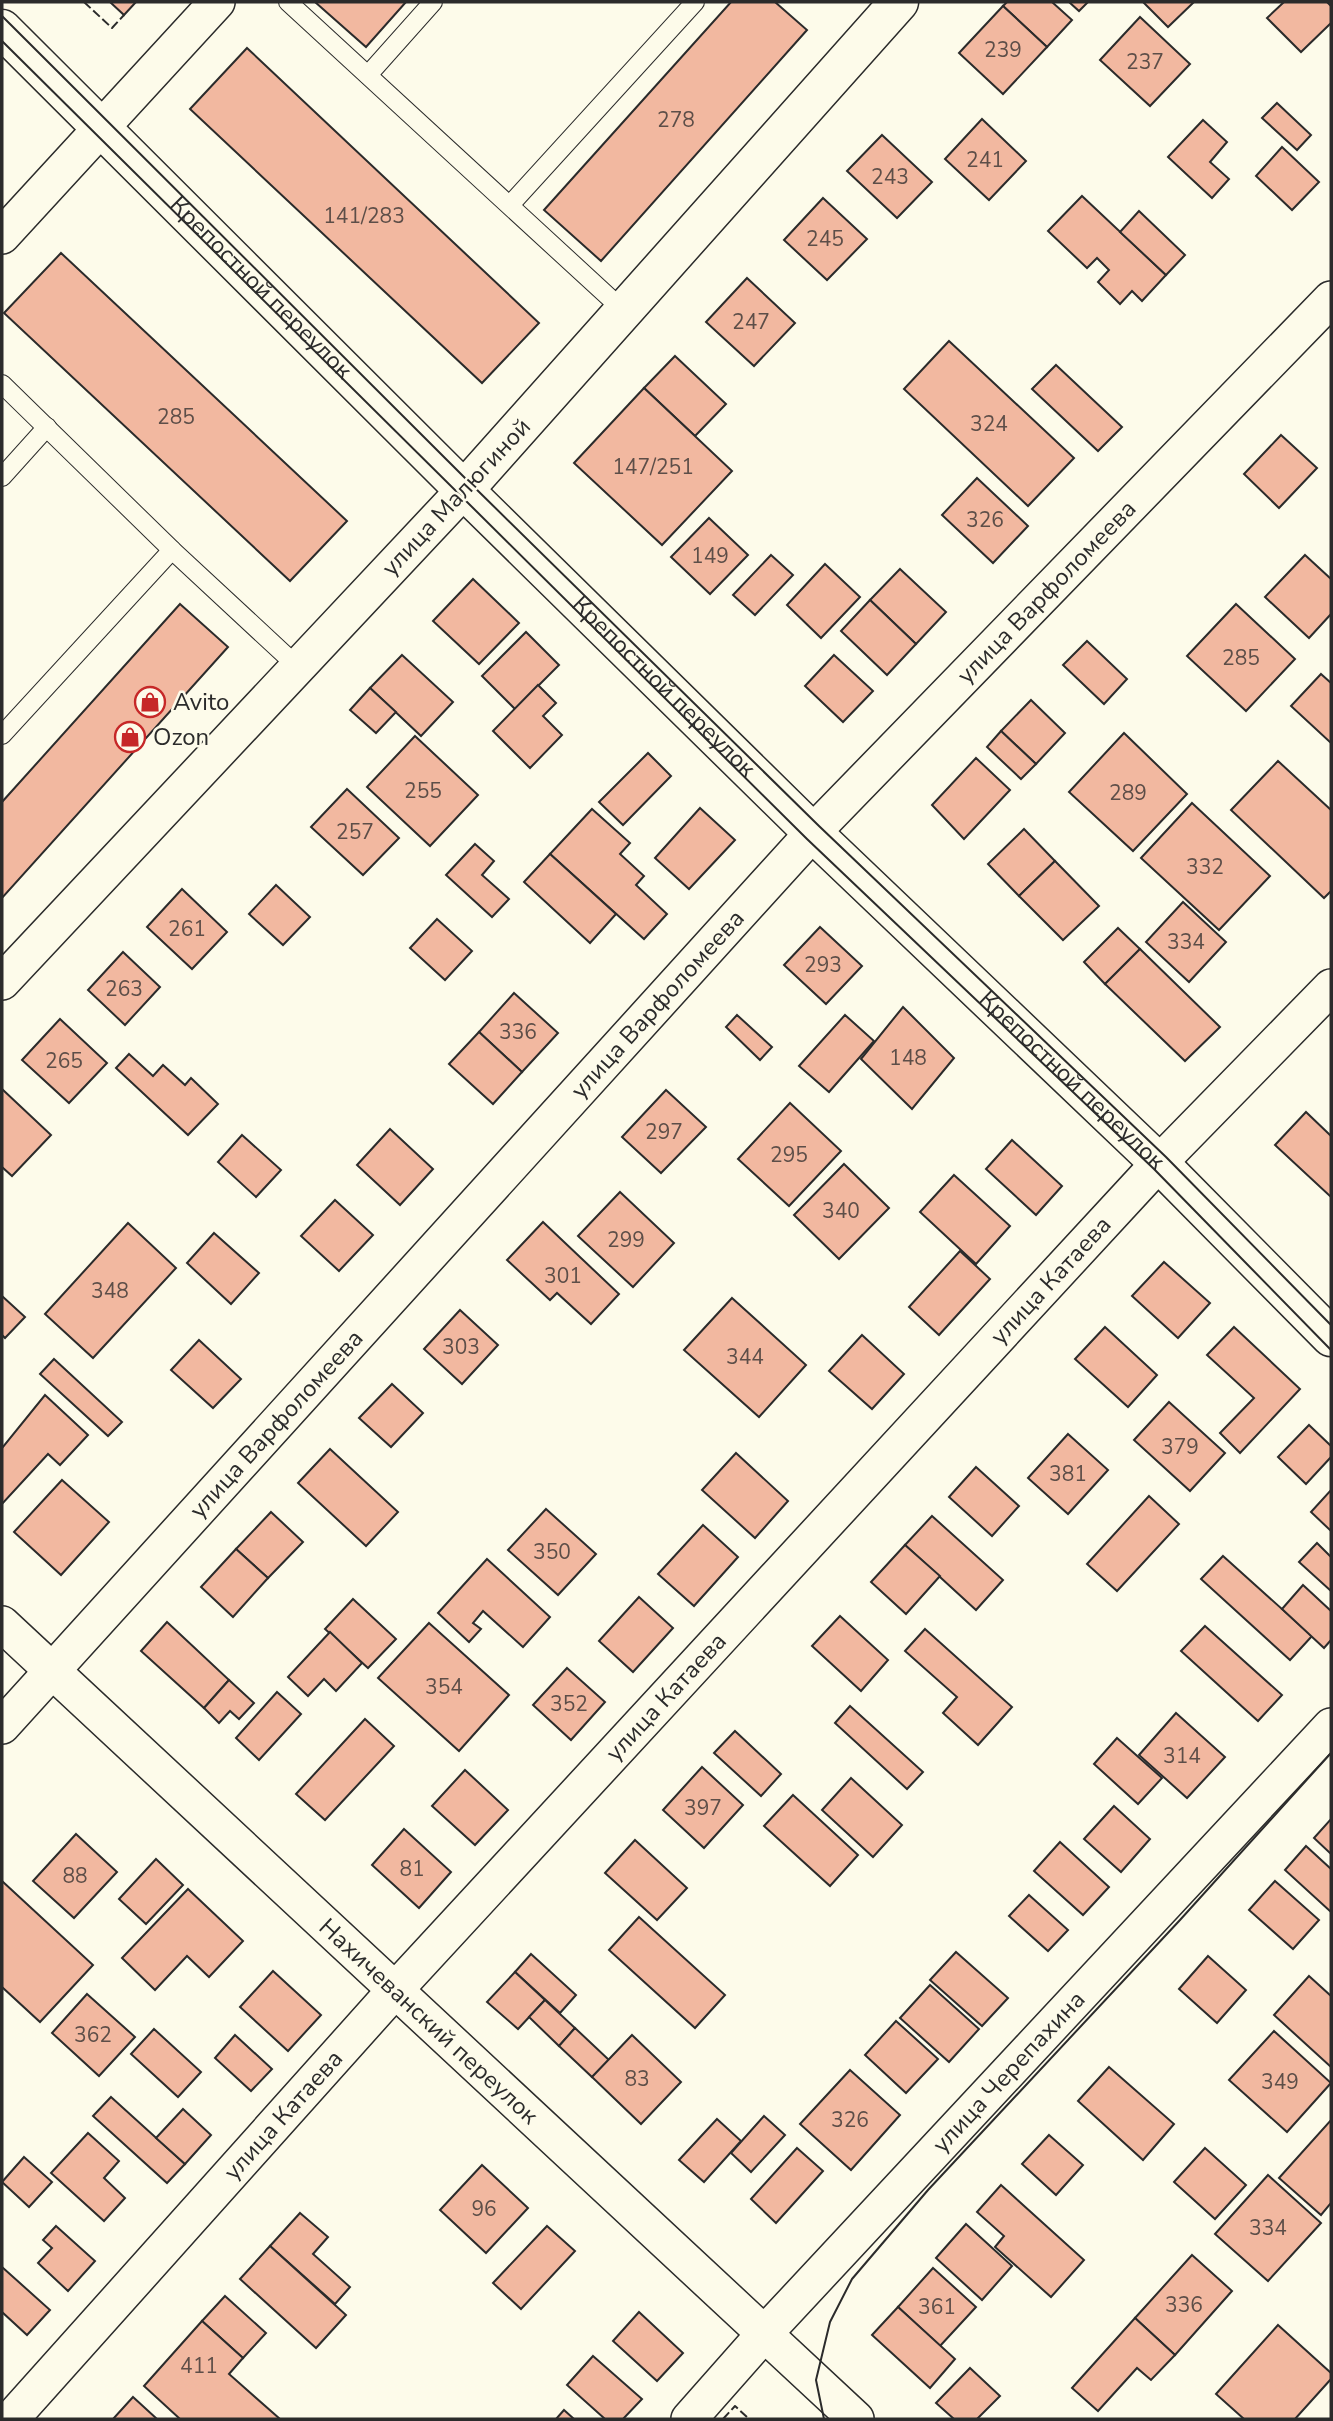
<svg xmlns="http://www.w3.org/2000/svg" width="1333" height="2421" viewBox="0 0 1333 2421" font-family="'Nunito Sans',sans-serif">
<rect width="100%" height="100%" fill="#fdfbea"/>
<g fill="#f2b8a0" stroke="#2b2b2b" stroke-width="2">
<path d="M110 2H136L124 15Z"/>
<path d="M315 2H406L366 47Z"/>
<path d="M731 2H775L807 30 601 261 544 210Z"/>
<path d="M1007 2H1052L1072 20 1047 47 1003 6Z"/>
<path d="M1069 2H1088L1079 11Z"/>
<path d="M1143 2H1194L1168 27Z"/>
<path d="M1284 2H1327L1331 6V23L1301 52 1267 18Z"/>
<path d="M1003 6 1047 47 1003 94 959 53Z"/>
<path d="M1140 17 1190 64 1150 106 1100 60Z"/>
<path d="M247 48 539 323 482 383 190 109Z"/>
<path d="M1277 103 1311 135 1297 150 1262 118Z"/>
<path d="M982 119 1026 161 989 200 945 159Z"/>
<path d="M1203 120 1227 142 1210 162 1229 179 1212 198 1168 157Z"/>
<path d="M882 135 932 182 897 218 847 171Z"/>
<path d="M1282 147 1319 182 1292 210 1256 176Z"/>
<path d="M1082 196 1166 275 1142 301 1132 291 1120 304 1098 282 1109 270 1097 258 1087 268 1048 231Z"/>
<path d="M823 198 867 239 827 280 784 240Z"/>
<path d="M1139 211 1185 255 1166 275 1120 232Z"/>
<path d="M61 253 347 521 290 581 4 313Z"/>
<path d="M747 278 795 323 754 366 706 322Z"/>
<path d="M949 341 1074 458 1028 506 904 389Z"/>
<path d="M675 356 726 404 695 436 644 388Z"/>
<path d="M1056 365 1122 427 1098 451 1032 389Z"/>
<path d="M644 388 732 471 662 545 574 463Z"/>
<path d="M1281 435 1317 468 1279 508 1244 474Z"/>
<path d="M977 478 1028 526 993 563 942 515Z"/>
<path d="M709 518 748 555 710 594 671 557Z"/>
<path d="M771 555 793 575 755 615 733 595Z"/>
<path d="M1305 555 1331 579V614L1309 638 1265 597Z"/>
<path d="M825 564 860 597 821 638 787 605Z"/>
<path d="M900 569 946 612 916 644 870 600Z"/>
<path d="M473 579 519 623 479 664 433 621Z"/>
<path d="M870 600 916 644 887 675 841 631Z"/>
<path d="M180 604 228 647 2 898V802Z"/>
<path d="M1236 604 1295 659 1246 711 1187 656Z"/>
<path d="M526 632 559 665 515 709 482 676Z"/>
<path d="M1087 641 1127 679 1104 704 1063 665Z"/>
<path d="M402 655 453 702 421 736 370 688Z"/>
<path d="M834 655 873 691 843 722 805 686Z"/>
<path d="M1321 674 1331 683V743L1291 706Z"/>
<path d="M538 685 556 703 543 716 562 735 530 768 493 731Z"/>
<path d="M370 688 396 712 376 733 350 710Z"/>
<path d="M1031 700 1065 733 1036 764 1001 731Z"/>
<path d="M1001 731 1036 764 1021 779 987 747Z"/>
<path d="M1124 733 1187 794 1133 851 1069 792Z"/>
<path d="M415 736 478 795 430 846 367 787Z"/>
<path d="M648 753 671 776 623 825 599 802Z"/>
<path d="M976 758 1010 790 964 839 932 805Z"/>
<path d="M1278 761 1331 810V891L1324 898 1231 810Z"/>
<path d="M347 789 399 838 363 875 311 827Z"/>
<path d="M1192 803 1270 876 1219 930 1141 858Z"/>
<path d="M700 808 735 840 689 889 655 858Z"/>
<path d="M592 809 630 843 620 854 644 876 636 885 667 914 644 939 550 854Z"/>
<path d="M1024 829 1055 861 1019 896 988 864Z"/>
<path d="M475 844 494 861 482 875 509 899 492 917 446 875Z"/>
<path d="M550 854 616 914 590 943 524 882Z"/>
<path d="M1055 861 1099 906 1063 940 1019 896Z"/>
<path d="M276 885 310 917 283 945 249 914Z"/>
<path d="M182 889 227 932 192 969 147 927Z"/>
<path d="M1183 902 1226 942 1189 982 1146 942Z"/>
<path d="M437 919 472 951 445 980 410 948Z"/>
<path d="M820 927 862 966 826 1004 784 965Z"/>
<path d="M1118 928 1140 949 1105 984 1084 962Z"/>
<path d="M1140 949 1220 1027 1185 1061 1105 984Z"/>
<path d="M123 952 160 987 125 1025 88 990Z"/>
<path d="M514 993 558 1033 522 1072 479 1032Z"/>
<path d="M903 1007 954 1058 912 1109 861 1059Z"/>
<path d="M737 1015 772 1047 760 1060 726 1027Z"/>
<path d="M845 1015 874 1041 829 1092 799 1066Z"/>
<path d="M60 1019 107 1063 69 1103 22 1060Z"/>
<path d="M479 1032 522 1072 493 1104 449 1064Z"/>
<path d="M129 1054 153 1076 163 1065 185 1085 191 1078 218 1104 188 1135 116 1068Z"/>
<path d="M2 1089 51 1135 12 1176 2 1167Z"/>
<path d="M666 1090 706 1127 661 1173 622 1137Z"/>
<path d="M790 1103 841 1151 789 1206 738 1159Z"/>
<path d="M1306 1112 1331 1136V1197L1275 1145Z"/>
<path d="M390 1129 433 1169 400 1205 357 1165Z"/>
<path d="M242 1135 281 1170 256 1197 218 1162Z"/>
<path d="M1012 1140 1062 1186 1036 1215 986 1169Z"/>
<path d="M844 1164 889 1208 839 1259 794 1215Z"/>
<path d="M954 1175 1010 1226 976 1264 920 1212Z"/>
<path d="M620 1192 674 1243 633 1287 578 1236Z"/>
<path d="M335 1200 373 1235 339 1271 301 1236Z"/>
<path d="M543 1222 619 1294 591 1324 557 1293 550 1300 507 1260Z"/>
<path d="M128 1223 176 1268 93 1358 45 1314Z"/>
<path d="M214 1233 259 1273 231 1304 187 1263Z"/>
<path d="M960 1251 990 1279 939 1335 909 1307Z"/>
<path d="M1164 1262 1210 1303 1178 1338 1132 1296Z"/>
<path d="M2 1296 25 1317 5 1338 2 1335Z"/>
<path d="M732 1298 806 1365 759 1417 684 1350Z"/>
<path d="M460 1310 498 1345 462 1384 424 1349Z"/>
<path d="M1105 1327 1157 1375 1128 1407 1075 1359Z"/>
<path d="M1234 1327 1300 1389 1240 1453 1220 1433 1254 1398 1207 1355Z"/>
<path d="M862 1335 904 1374 872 1409 829 1371Z"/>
<path d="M199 1340 241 1379 213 1408 171 1370Z"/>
<path d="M54 1359 122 1422 108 1436 40 1374Z"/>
<path d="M392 1384 423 1413 391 1447 359 1418Z"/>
<path d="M45 1395 88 1435 60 1465 48 1454 2 1504V1448Z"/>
<path d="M1169 1402 1225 1453 1190 1491 1134 1440Z"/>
<path d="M1309 1425 1331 1446V1457L1306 1484 1278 1457Z"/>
<path d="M1068 1434 1108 1470 1068 1514 1028 1478Z"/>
<path d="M330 1449 398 1512 366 1546 298 1483Z"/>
<path d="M736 1453 788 1501 755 1538 702 1490Z"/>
<path d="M976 1467 1019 1506 992 1536 949 1497Z"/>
<path d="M62 1480 109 1522 61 1575 14 1532Z"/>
<path d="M1331 1490V1531L1311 1512Z"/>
<path d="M1149 1496 1179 1524 1117 1591 1087 1564Z"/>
<path d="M546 1509 596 1554 558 1595 508 1550Z"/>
<path d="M271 1512 303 1542 268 1578 236 1549Z"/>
<path d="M932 1516 1003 1580 976 1610 905 1545Z"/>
<path d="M703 1525 738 1557 694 1606 658 1574Z"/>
<path d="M1317 1543 1331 1557V1591L1299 1562Z"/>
<path d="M905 1545 940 1576 906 1614 871 1582Z"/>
<path d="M236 1549 268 1578 233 1617 201 1587Z"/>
<path d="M1223 1556 1312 1636 1290 1660 1201 1579Z"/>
<path d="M487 1559 550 1617 523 1647 483 1611 473 1623 481 1629 469 1642 438 1613Z"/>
<path d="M1303 1585 1331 1611V1640L1324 1648 1282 1609Z"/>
<path d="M639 1597 673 1628 633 1672 599 1641Z"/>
<path d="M353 1599 396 1639 368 1668 325 1629Z"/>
<path d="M840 1616 888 1660 861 1691 812 1646Z"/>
<path d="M167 1622 229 1680 204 1708 141 1651Z"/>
<path d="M429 1623 509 1695 459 1751 378 1678Z"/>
<path d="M1205 1626 1282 1695 1258 1721 1181 1651Z"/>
<path d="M925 1629 1012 1707 978 1745 943 1713 957 1697 905 1651Z"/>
<path d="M330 1632 362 1663 336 1691 324 1679 308 1696 288 1677Z"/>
<path d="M567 1668 605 1702 571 1740 533 1705Z"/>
<path d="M229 1680 254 1703 239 1719 230 1711 219 1723 204 1708Z"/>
<path d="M277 1692 301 1714 259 1760 236 1738Z"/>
<path d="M850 1706 923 1772 907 1789 835 1723Z"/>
<path d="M1176 1713 1225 1757 1187 1798 1139 1755Z"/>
<path d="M365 1719 394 1746 325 1820 296 1794Z"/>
<path d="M735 1731 781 1774 761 1796 714 1753Z"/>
<path d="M1117 1738 1162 1778 1138 1804 1094 1764Z"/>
<path d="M702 1767 743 1805 704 1848 663 1810Z"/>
<path d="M465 1770 508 1810 475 1845 432 1806Z"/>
<path d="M851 1778 902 1825 873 1857 822 1810Z"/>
<path d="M793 1795 858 1855 830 1886 764 1826Z"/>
<path d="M1114 1806 1150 1839 1121 1872 1084 1839Z"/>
<path d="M1331 1819V1854L1314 1838Z"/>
<path d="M404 1829 451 1872 419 1908 372 1865Z"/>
<path d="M76 1834 117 1872 74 1918 33 1881Z"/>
<path d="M635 1840 687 1888 657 1920 605 1873Z"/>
<path d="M1060 1842 1109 1887 1083 1915 1034 1871Z"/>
<path d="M1306 1846 1331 1869V1912L1285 1870Z"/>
<path d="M156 1859 183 1885 146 1924 119 1899Z"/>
<path d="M2 1881 93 1965 40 2022 2 1987Z"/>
<path d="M1275 1881 1319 1920 1293 1949 1249 1910Z"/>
<path d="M188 1889 243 1941 209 1977 187 1956 155 1990 122 1958Z"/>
<path d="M1029 1895 1068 1930 1048 1951 1009 1916Z"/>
<path d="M639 1917 725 1995 695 2028 609 1950Z"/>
<path d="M956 1952 1008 1998 982 2026 930 1980Z"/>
<path d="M531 1954 576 1995 560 2013 515 1972Z"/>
<path d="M1208 1956 1246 1990 1217 2023 1179 1989Z"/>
<path d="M273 1971 321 2015 288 2051 240 2007Z"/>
<path d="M515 1972 545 2000 518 2029 487 2002Z"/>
<path d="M1309 1976 1331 1996V2067L1274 2015Z"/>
<path d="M930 1985 979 2029 949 2062 900 2018Z"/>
<path d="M87 1994 135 2037 99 2076 52 2033Z"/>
<path d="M545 2000 575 2028 559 2046 529 2017Z"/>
<path d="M896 2021 938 2059 906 2093 865 2055Z"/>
<path d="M575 2028 609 2060 592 2077 559 2046Z"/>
<path d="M154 2029 201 2072 178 2097 131 2054Z"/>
<path d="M1274 2031 1331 2083 1287 2132 1229 2080Z"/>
<path d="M235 2035 272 2069 251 2091 215 2058Z"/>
<path d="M632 2035 681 2082 641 2124 592 2077Z"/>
<path d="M1109 2067 1174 2124 1143 2160 1078 2101Z"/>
<path d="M850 2070 900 2115 851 2170 800 2124Z"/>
<path d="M111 2097 185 2164 167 2183 93 2116Z"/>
<path d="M183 2109 211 2135 185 2164 156 2138Z"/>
<path d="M764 2116 785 2135 751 2172 731 2153Z"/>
<path d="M717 2119 741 2141 704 2182 679 2160Z"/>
<path d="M1331 2120V2203L1321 2215 1279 2178Z"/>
<path d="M88 2133 119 2161 104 2178 125 2198 104 2221 51 2173Z"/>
<path d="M1049 2135 1083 2165 1056 2195 1022 2164Z"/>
<path d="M797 2148 823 2171 776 2223 751 2199Z"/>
<path d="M1205 2148 1246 2185 1215 2219 1174 2182Z"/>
<path d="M24 2157 52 2182 29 2207 2 2182Z"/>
<path d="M482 2165 528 2208 486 2253 440 2210Z"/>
<path d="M1268 2175 1321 2223 1268 2281 1215 2234Z"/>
<path d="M1001 2185 1084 2260 1051 2297 995 2247 1004 2236 977 2212Z"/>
<path d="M300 2213 328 2237 313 2254 350 2287 335 2304 270 2246Z"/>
<path d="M966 2224 1012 2266 982 2300 936 2258Z"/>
<path d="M56 2226 95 2261 68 2291 38 2263 52 2248 43 2240Z"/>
<path d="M547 2226 575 2251 521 2309 493 2283Z"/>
<path d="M270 2246 346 2315 316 2348 240 2279Z"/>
<path d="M1192 2255 1232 2291 1175 2355 1135 2318Z"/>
<path d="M2 2267 50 2310 27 2335 2 2312Z"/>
<path d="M933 2268 976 2307 940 2346 898 2307Z"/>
<path d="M225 2296 266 2333 243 2358 202 2321Z"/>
<path d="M898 2307 955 2359 930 2388 872 2335Z"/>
<path d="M639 2312 683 2353 657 2381 613 2341Z"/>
<path d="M1135 2318 1175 2355 1151 2380 1137 2368 1098 2411 1072 2388Z"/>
<path d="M202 2321 243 2358 229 2374 280 2419H180L144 2386Z"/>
<path d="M1278 2325 1331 2373V2379L1295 2419H1244L1216 2394Z"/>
<path d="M593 2356 642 2399 623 2419H605L567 2385Z"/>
<path d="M970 2368 1000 2396 977 2419H954L936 2403Z"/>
<path d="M133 2397 157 2419H113Z"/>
<path d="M564 2410 574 2419H556Z"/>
</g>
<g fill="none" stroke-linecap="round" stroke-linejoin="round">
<g stroke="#2b2b2b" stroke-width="20">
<g id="service">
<path d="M288 2 624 311"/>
<path d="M368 75 433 2"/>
<path d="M510 205 695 2"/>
<path d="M2 384 172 550 298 667"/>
<path d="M2 477 47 427"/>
<path d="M2 735 172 550"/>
</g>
</g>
<g stroke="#2b2b2b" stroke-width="38">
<g id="minor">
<path d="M2 236 217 2"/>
<path d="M2 982 464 490"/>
<path id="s1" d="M2 1624 856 2419"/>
<path id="s2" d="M2 1726 819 826 1331 299"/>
<path id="s3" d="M11 2419 396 1989 1159 1163 1331 987"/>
<path id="s4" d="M689 2419 765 2333 1331 1726"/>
</g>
</g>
<g stroke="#2b2b2b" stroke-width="41">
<g id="tertiary">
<path id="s5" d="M2 29 464 490 813 833 1159 1163 1331 1337"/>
<path d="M464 490 899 2"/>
</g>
</g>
<use href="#service" stroke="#fdfbea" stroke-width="18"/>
<use href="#minor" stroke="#fdfbea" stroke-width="35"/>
<use href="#tertiary" stroke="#fdfbea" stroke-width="38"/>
<g stroke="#2b2b2b" stroke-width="2">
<path d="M2 16 470 483 819 826 1166 1157 1331 1325"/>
<path d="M2 41 807 839 1154 1169 1331 1350"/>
<path d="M824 2419 816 2380 830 2322 852 2279 928 2190 1180 1920 1331 1753"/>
</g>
<g stroke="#2b2b2b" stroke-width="2" stroke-dasharray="9 3.5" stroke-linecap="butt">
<path d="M84 2 112 28 124 15"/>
<path d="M723 2419 735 2406 749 2419"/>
</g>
</g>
<defs>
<g id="shop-ring" transform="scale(1.575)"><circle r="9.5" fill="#fdfbea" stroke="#c62828" stroke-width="1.5"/><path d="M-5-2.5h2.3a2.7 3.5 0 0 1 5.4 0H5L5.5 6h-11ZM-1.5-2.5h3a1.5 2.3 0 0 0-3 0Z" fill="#c62828"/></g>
</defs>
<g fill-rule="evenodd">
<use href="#shop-ring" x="150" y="702"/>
<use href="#shop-ring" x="130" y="737"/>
</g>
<g text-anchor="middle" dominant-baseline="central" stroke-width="5" stroke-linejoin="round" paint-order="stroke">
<g font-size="21" fill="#5d4e48">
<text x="1003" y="50">239</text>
<text x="1145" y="62">237</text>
<text x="676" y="120">278</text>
<text x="985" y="160">241</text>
<text x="890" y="177">243</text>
<text x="364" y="216">141/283</text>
<text x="825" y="239">245</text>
<text x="751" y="322">247</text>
<text x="176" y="417">285</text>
<text x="989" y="424">324</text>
<text x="653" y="467">147/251</text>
<text x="985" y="520">326</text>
<text x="710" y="556">149</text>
<text x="1241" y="658">285</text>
<text x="423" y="791">255</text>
<text x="1128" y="793">289</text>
<text x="355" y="832">257</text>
<text x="1205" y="867">332</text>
<text x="187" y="929">261</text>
<text x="1186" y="942">334</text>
<text x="823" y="965">293</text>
<text x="124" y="989">263</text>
<text x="518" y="1032">336</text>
<text x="908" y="1058">148</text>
<text x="64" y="1061">265</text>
<text x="664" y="1132">297</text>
<text x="789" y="1155">295</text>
<text x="841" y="1211">340</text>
<text x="626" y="1240">299</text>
<text x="563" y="1276">301</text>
<text x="110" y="1291">348</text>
<text x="461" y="1347">303</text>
<text x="745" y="1357">344</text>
<text x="1180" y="1447">379</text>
<text x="1068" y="1474">381</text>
<text x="552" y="1552">350</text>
<text x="444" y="1687">354</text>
<text x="569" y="1704">352</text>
<text x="1182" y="1756">314</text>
<text x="703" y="1808">397</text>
<text x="412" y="1869">81</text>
<text x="75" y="1876">88</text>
<text x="93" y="2035">362</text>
<text x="637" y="2079">83</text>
<text x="1280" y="2082">349</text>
<text x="850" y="2120">326</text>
<text x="484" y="2209">96</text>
<text x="1268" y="2228">334</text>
<text x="1184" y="2305">336</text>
<text x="937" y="2307">361</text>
<text x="199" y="2366">411</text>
</g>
<g font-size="24" fill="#2b2b2b" stroke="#fdfbea">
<text stroke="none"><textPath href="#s5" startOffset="366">Крепостной переулок</textPath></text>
<text transform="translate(456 497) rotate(-47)">улица Малюгиной</text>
<text stroke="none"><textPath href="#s2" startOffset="1542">улица Варфоломеева</textPath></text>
<text stroke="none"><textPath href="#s5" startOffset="933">Крепостной переулок</textPath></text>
<text stroke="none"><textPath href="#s2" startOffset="975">улица Варфоломеева</textPath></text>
<text stroke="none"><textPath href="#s5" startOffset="1500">Крепостной переулок</textPath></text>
<text stroke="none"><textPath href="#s3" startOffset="1542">улица Катаева</textPath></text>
<text stroke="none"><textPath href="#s2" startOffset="408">улица Варфоломеева</textPath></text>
<text stroke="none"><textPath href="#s3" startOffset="975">улица Катаева</textPath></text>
<text stroke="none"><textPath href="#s1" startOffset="583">Нахичеванский переулок</textPath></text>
<text stroke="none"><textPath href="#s4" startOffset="472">улица Черепахина</textPath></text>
<text stroke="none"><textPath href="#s3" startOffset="408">улица Катаева</textPath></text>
</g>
<g font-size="24" fill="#2b2b2b" stroke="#fdfbea" text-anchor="start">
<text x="173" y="702">Avito</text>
<text x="153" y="737">Ozon</text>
</g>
</g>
<rect width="1333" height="2421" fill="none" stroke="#2b2b2b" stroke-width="7"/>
</svg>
